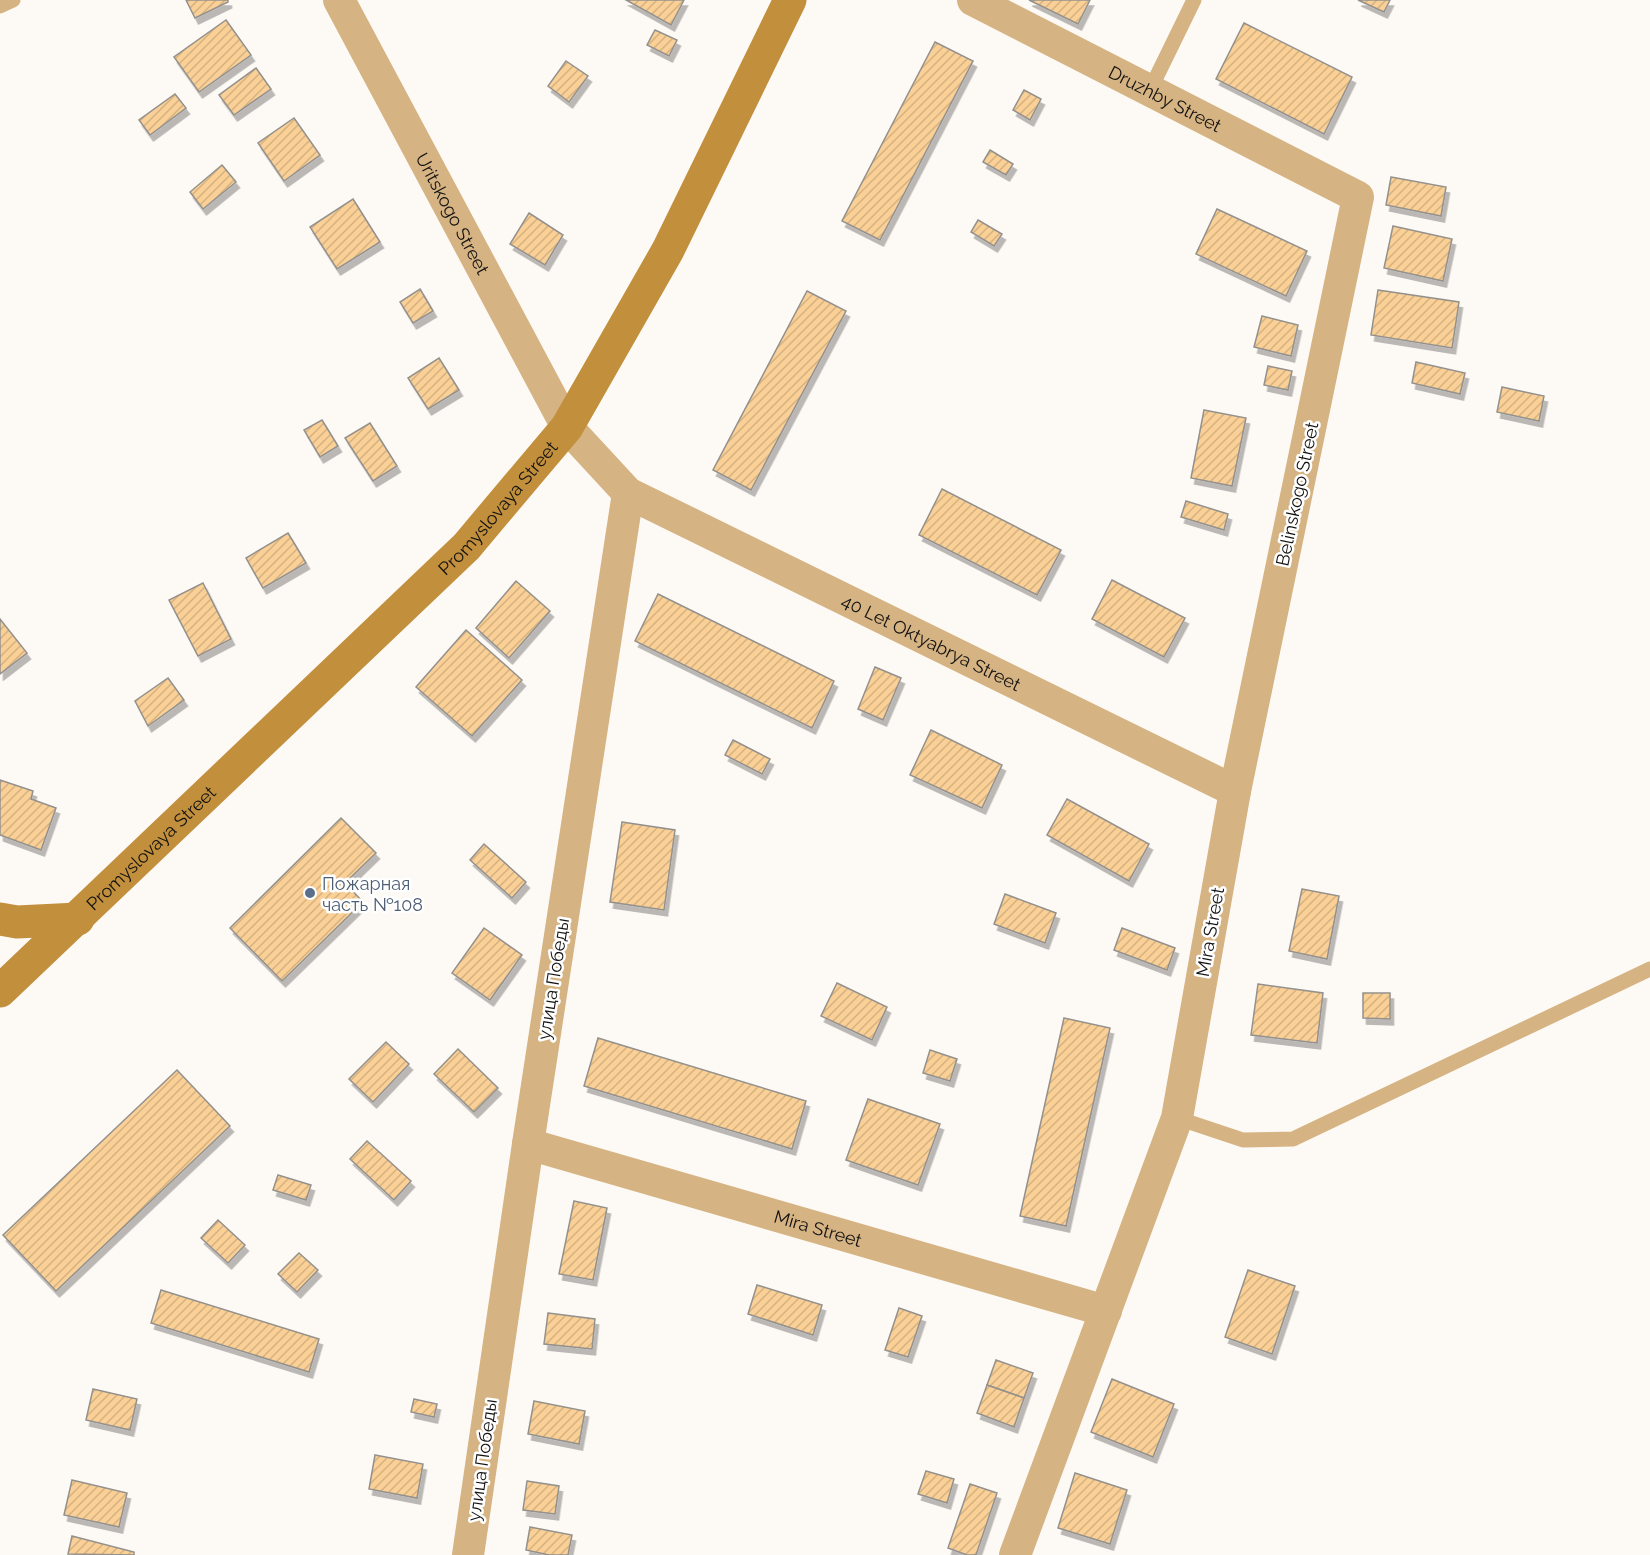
<svg xmlns="http://www.w3.org/2000/svg" width="1650" height="1555" viewBox="0 0 1650 1555" font-family="Raleway,sans-serif">
<defs>
<pattern id="building-hatch" width="6" height="6" patternUnits="userSpaceOnUse" patternTransform="scale(1.5)"><rect width="6" height="6" fill="#fad096"/><path d="M-1 1l2-2M0 6l6-6M5 7l2-2" fill="none" stroke="#d5b280"/></pattern>
<filter id="shadow"><feDropShadow dx="3.5" dy="6" stdDeviation="0" flood-color="#0004"/></filter>
</defs>
<rect width="100%" height="100%" fill="#fdfaf6"/>
<g fill="url(#building-hatch)" stroke="#94918d" stroke-width="1.5" filter="url(#shadow)">
<path d="M186 0H228V2L195 18Z"/>
<path d="M626 0H684L671 25Z"/>
<path d="M1029 0H1090L1078 24Z"/>
<path d="M1358 0H1390L1384 12Z"/>
<path d="M226 20 251 55 199 92 174 57Z"/>
<path d="M1244 23 1352 77 1324 134 1216 79Z"/>
<path d="M655 30 677 40 669 56 647 45Z"/>
<path d="M935 42 973 61 880 240 842 221Z"/>
<path d="M566 61 588 76 569 102 548 86Z"/>
<path d="M256 68 271 89 234 115 219 95Z"/>
<path d="M1024 90 1041 99 1030 120 1013 110Z"/>
<path d="M175 94 186 108 150 135 139 120Z"/>
<path d="M294 118 320 155 284 181 258 143Z"/>
<path d="M990 150 1013 164 1006 175 983 162Z"/>
<path d="M222 165 236 182 203 209 190 192Z"/>
<path d="M1391 177 1446 187 1441 216 1386 205Z"/>
<path d="M353 199 380 242 337 269 310 227Z"/>
<path d="M1217 209 1307 251 1286 296 1196 254Z"/>
<path d="M529 213 563 235 545 265 510 244Z"/>
<path d="M978 220 1002 234 994 246 971 232Z"/>
<path d="M1393 226 1452 239 1443 281 1384 268Z"/>
<path d="M420 289 433 311 413 323 400 302Z"/>
<path d="M1378 290 1459 302 1452 348 1371 335Z"/>
<path d="M807 291 846 311 751 490 713 470Z"/>
<path d="M1262 316 1298 325 1291 356 1254 347Z"/>
<path d="M439 358 459 390 428 409 408 378Z"/>
<path d="M1416 362 1465 373 1460 394 1412 383Z"/>
<path d="M1268 366 1292 371 1288 390 1264 385Z"/>
<path d="M1502 387 1544 396 1539 421 1497 412Z"/>
<path d="M1204 410 1246 418 1232 486 1191 478Z"/>
<path d="M322 420 338 446 320 457 304 430Z"/>
<path d="M370 423 397 466 373 481 345 438Z"/>
<path d="M942 489 1061 550 1037 595 919 535Z"/>
<path d="M1186 501 1228 514 1224 530 1181 517Z"/>
<path d="M288 533 306 563 263 588 246 558Z"/>
<path d="M1112 580 1185 618 1164 657 1092 619Z"/>
<path d="M516 581 550 611 509 658 476 628Z"/>
<path d="M203 583 231 639 198 656 169 600Z"/>
<path d="M658 594 834 681 812 728 635 641Z"/>
<path d="M0 619 27 653 0 674Z"/>
<path d="M466 630 522 680 472 736 416 687Z"/>
<path d="M875 667 901 678 883 720 858 709Z"/>
<path d="M168 678 184 700 148 726 135 701Z"/>
<path d="M931 730 1002 765 982 808 910 775Z"/>
<path d="M733 740 770 759 762 774 725 755Z"/>
<path d="M0 780 33 791 31 799 56 808 41 850 0 835Z"/>
<path d="M1067 799 1149 844 1129 881 1047 835Z"/>
<path d="M341 818 376 853 345 883 363 902 282 981 230 928Z"/>
<path d="M622 822 675 830 664 910 610 902Z"/>
<path d="M484 844 526 882 512 898 470 860Z"/>
<path d="M1302 889 1339 896 1327 959 1289 951Z"/>
<path d="M1005 894 1056 913 1045 943 994 924Z"/>
<path d="M484 928 522 955 490 1000 452 973Z"/>
<path d="M1122 928 1175 948 1167 970 1114 950Z"/>
<path d="M837 983 887 1007 872 1040 821 1016Z"/>
<path d="M1258 984 1323 993 1317 1043 1251 1035Z"/>
<path d="M1363 993H1390V1019L1363 1018Z"/>
<path d="M1064 1018 1110 1028 1066 1226 1020 1216Z"/>
<path d="M598 1038 806 1101 792 1149 584 1086Z"/>
<path d="M386 1042 409 1064 373 1102 349 1079Z"/>
<path d="M458 1049 498 1088 474 1112 434 1074Z"/>
<path d="M930 1050 957 1059 950 1081 923 1073Z"/>
<path d="M177 1070 230 1126 56 1291 3 1235Z"/>
<path d="M868 1099 940 1124 918 1185 846 1160Z"/>
<path d="M367 1141 411 1181 394 1200 350 1159Z"/>
<path d="M278 1175 311 1185 306 1200 273 1190Z"/>
<path d="M574 1201 607 1208 593 1280 559 1274Z"/>
<path d="M218 1220 245 1245 228 1263 201 1238Z"/>
<path d="M299 1253 318 1270 297 1292 278 1274Z"/>
<path d="M1248 1270 1295 1286 1272 1354 1225 1337Z"/>
<path d="M757 1285 822 1305 813 1335 748 1314Z"/>
<path d="M161 1290 319 1339 309 1372 151 1323Z"/>
<path d="M899 1308 922 1316 908 1357 885 1350Z"/>
<path d="M548 1313 595 1319 592 1349 544 1344Z"/>
<path d="M996 1360 1033 1373 1024 1398 987 1385Z"/>
<path d="M1112 1379 1174 1404 1153 1457 1091 1432Z"/>
<path d="M987 1385 1024 1398 1014 1427 977 1413Z"/>
<path d="M93 1389 137 1399 130 1430 86 1420Z"/>
<path d="M414 1399 437 1404 434 1417 411 1412Z"/>
<path d="M534 1401 585 1411 579 1444 528 1434Z"/>
<path d="M375 1455 423 1464 417 1498 369 1489Z"/>
<path d="M926 1471 954 1479 947 1503 918 1494Z"/>
<path d="M1075 1473 1127 1490 1110 1544 1058 1528Z"/>
<path d="M72 1480 127 1493 119 1527 64 1515Z"/>
<path d="M527 1481 559 1486 555 1514 523 1510Z"/>
<path d="M970 1484 997 1493 976 1555H967L948 1548Z"/>
<path d="M530 1527 572 1535 568 1555H549L526 1550Z"/>
<path d="M72 1536 134 1552V1555L68 1554Z"/>
</g>
<g fill="none" stroke-linecap="round" stroke-linejoin="round">
<g stroke="#d6b382" stroke-width="15">
<path d="M0 6 13 0"/>
<path d="M1150 90 1194 0"/>
<path d="M1177 1118 1243 1140 1293 1139 1650 969"/>
</g>
<g stroke="#d6b382" stroke-width="32">
<path id="s1" d="M339 0 567 427 628 493 528 1144 468 1555"/>
<path id="s2" d="M973 0 1358 197 1235 791 1177 1118 1015 1555"/>
<path id="s3" d="M628 493 1235 791"/>
<path id="s4" d="M528 1144 1106 1311"/>
</g>
<g stroke="#c28f3d" stroke-width="33">
<path d="M0 919 17 922 78 919"/>
<path id="s5" d="M0 991 466 547 567 427 668 250 790 0"/>
</g>
</g>
<circle fill="#5c6f8a" stroke="#fff" stroke-width="2" cx="310" cy="893" r="6"/>
<g text-anchor="middle" dominant-baseline="central" stroke-width="5" stroke-linejoin="round" paint-order="stroke">
<g font-size="18" fill="#131211" stroke="#fff">
<text stroke="none"><textPath href="#s2" startOffset="216">Druzhby Street</textPath></text>
<text stroke="none"><textPath href="#s1" startOffset="242">Uritskogo Street</textPath></text>
<text transform="translate(1297 494) rotate(-78)">Belinskogo Street</text>
<text stroke="none"><textPath href="#s5" startOffset="694">Promyslovaya Street</textPath></text>
<text stroke="none"><textPath href="#s3" startOffset="338">40 Let Oktyabrya Street</textPath></text>
<text stroke="none"><textPath href="#s5" startOffset="208">Promyslovaya Street</textPath></text>
<text transform="translate(1210 932) rotate(-80)">Mira Street</text>
<text transform="translate(553 979) rotate(-81)">улица Победы</text>
<text stroke="none"><textPath href="#s4" startOffset="302">Mira Street</textPath></text>
<text transform="translate(482 1460) rotate(-82)">улица Победы</text>
</g>
<g font-size="18" fill="#4e5e75" stroke="#fff" text-anchor="start">
<text x="322" y="883">Пожарная<tspan x="322" dy="21">часть №108</tspan></text>
</g>
</g>
</svg>
